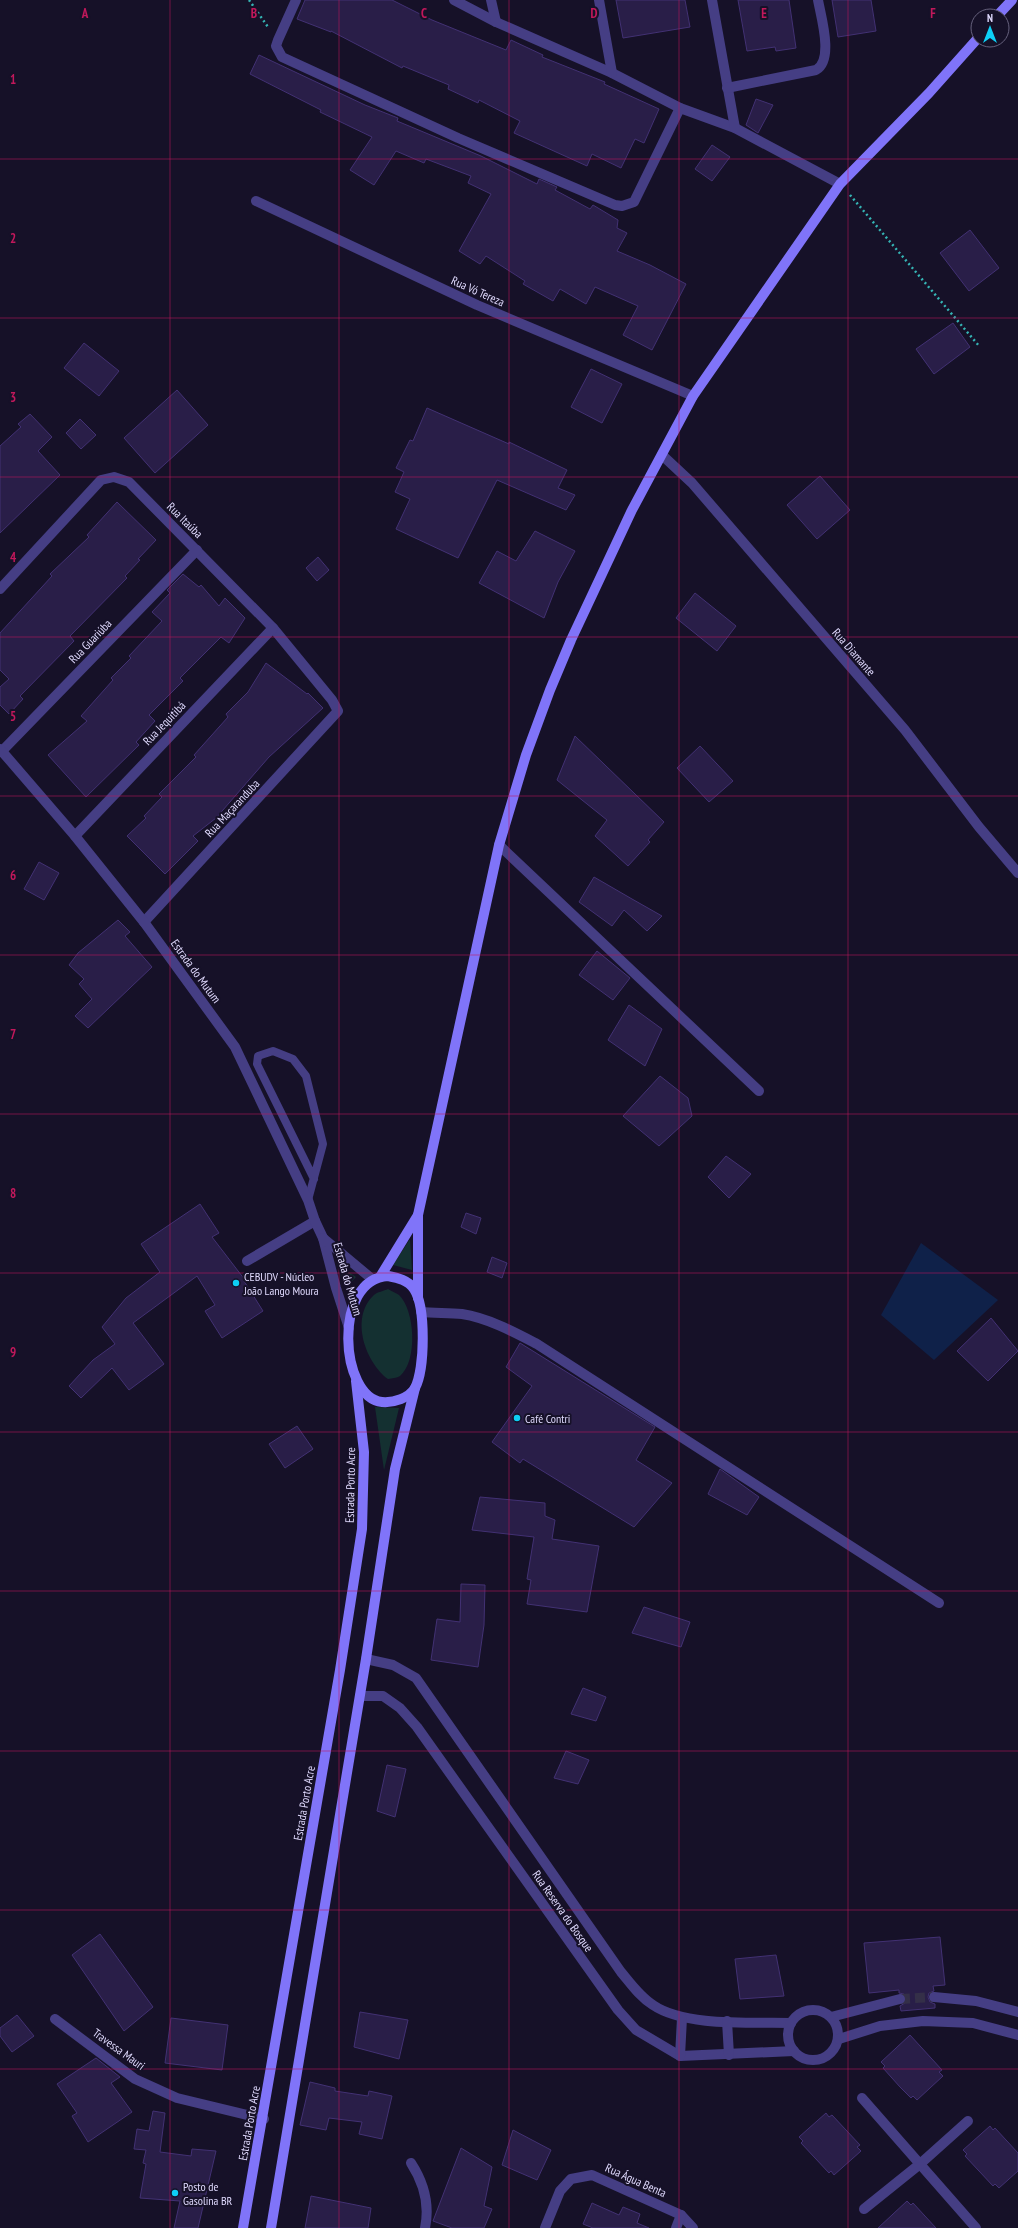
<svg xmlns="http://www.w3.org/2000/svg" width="1018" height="2228" viewBox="0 0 1018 2228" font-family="'PT Sans Narrow',sans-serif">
<rect width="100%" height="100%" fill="#161128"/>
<g fill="#143031">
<path d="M410 1239 412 1270 393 1265Z"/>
<path d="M337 1264 356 1277 346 1288Z"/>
<path d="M388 1289C391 1291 396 1293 399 1295 415 1310 418 1361 400 1376 397 1378 392 1378 388 1379 366 1363 349 1318 374 1295 377 1292 384 1291 388 1289Z"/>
<path d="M375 1407 399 1408 384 1470Z"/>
</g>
<path fill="#0f2149" d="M921 1243 998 1300 934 1360 881 1315Z"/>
<g fill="#291e48" stroke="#423173">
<path d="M305 0H392L432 20 506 50 511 40 543 55 542 57 605 82 604 84 659 109 644 143 635 139 621 168 592 154 587 166 514 133 520 121 479 100 478 103 448 89 449 85 403 66 402 68 331 31V32L297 19Z"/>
<path d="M616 0H685L690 27 623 38Z"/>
<path d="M738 0H789L796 48 776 51 775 47 747 51Z"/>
<path d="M832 0H871L876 31 838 37Z"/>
<path d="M259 55 365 105 398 118 397 121 481 156 537 184 539 179 557 187 555 190 590 209 593 205 618 220 617 228 627 233 617 251 650 265 686 284 652 350 623 335 638 306 595 287 586 304 560 289 553 301 523 284 525 281 486 256 480 264 459 251 491 194 468 183 471 176 426 159 424 163 396 151 374 185 350 170 372 137 320 112 321 110 250 74Z"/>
<path d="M756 99 773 105 758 133 746 125Z"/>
<path d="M712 145 730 157 712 181 695 169Z"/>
<path d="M970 230 999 268 969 291 940 253Z"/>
<path d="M953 323 970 347 934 374 916 349Z"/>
<path d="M84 343 119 371 99 396 64 368Z"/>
<path d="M591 369 622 384 602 423 571 407Z"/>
<path d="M177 390 208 425 155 473 124 438Z"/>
<path d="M427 408 509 444V442L567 470 558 488 575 495 566 510 497 480 458 558 396 529 410 499 395 492 404 472 396 468 410 440 413 441Z"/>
<path d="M30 414 52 437 38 451 60 475 0 533V446L21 427 18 424Z"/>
<path d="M80 419 96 435 81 449 66 433Z"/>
<path d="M820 476 850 510 817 539 787 505Z"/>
<path d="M117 502 156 540 138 559 140 560 125 576 127 578 70 636 74 641 20 696 23 699 9 714 0 705V687L9 679 0 670V633L52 576 50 574 89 537 87 535Z"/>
<path d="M535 531 575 551 558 582 544 618 479 583 497 551 516 561Z"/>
<path d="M318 557 329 570 317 581 306 568Z"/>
<path d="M183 574 199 587 201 585 219 606 225 598 245 618 229 643 221 637 180 678 183 681 149 715 155 721 136 742 139 745 86 797 48 755 87 721 81 716 113 680 111 678 131 658 129 656 162 621 152 612 170 593 167 590Z"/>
<path d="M695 593 736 626 717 651 676 618Z"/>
<path d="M266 663 307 694 308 693 323 708 269 757 216 818 193 836 198 841 165 874 127 836 146 818 144 816 162 797 159 794 196 757 194 755 228 717 226 714 248 692Z"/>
<path d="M575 736 664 822 648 840 650 842 628 866 595 836 607 820 557 780Z"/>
<path d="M700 746 733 781 709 802 677 768Z"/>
<path d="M39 862 59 873 44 900 24 889Z"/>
<path d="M594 877 632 899 662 916 647 931 624 910 612 926 579 902Z"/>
<path d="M118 920 130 932 125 936 152 967 88 1028 75 1016 92 999 79 984 84 979 69 965 78 953Z"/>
<path d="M597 951 630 978 613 1000 579 975Z"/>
<path d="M629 1005 662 1029 645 1066 608 1040Z"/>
<path d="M660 1076 688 1098 692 1116 659 1146 623 1116Z"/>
<path d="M726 1156 751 1174 729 1198 708 1177Z"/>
<path d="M200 1204 219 1233 212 1237 245 1280 244 1281 263 1311 222 1338 205 1311 215 1305 197 1276 133 1323 164 1364 129 1390 112 1368 81 1398 69 1386 93 1360 115 1344 102 1327 126 1298 160 1272 141 1244Z"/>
<path d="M466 1213 481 1218 476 1234 461 1227Z"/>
<path d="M492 1257 507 1263 502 1278 487 1272Z"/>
<path d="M991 1318 1018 1351 988 1381 957 1351Z"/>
<path d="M520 1343 655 1427 636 1460 672 1483 634 1527 523 1459 520 1463 492 1442 532 1386 506 1367Z"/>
<path d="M297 1426 313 1449 285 1468 269 1444Z"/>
<path d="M720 1469 759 1497 747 1515 708 1494Z"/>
<path d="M480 1497 545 1503V1516L555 1520 552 1539 599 1546 587 1612 527 1604 531 1580 527 1579 534 1537 472 1530Z"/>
<path d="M461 1584 485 1585 484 1625 478 1667 431 1660 437 1619 460 1622Z"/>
<path d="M644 1607 690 1622 681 1647 632 1633Z"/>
<path d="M583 1688 606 1697 596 1721 571 1714Z"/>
<path d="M566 1751 589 1760 578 1784 554 1778Z"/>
<path d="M387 1765 406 1769 395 1817 377 1811Z"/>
<path d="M100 1934 153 2007 124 2031 72 1955Z"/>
<path d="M940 1937 945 1985 933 1986 934 1991 929 1993 928 1997 930 2002 935 2004V2008L901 2011 900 2006 905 2003 906 1998 904 1994 899 1993V1990L869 1993 864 1943Z"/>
<path d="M776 1955 784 1996 740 1999 735 1959Z"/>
<path d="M360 2012 408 2020 399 2059 354 2047Z"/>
<path d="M17 2015 34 2036 12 2052 0 2036V2028Z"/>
<path d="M171 2018 228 2025 222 2070 165 2063Z"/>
<path d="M910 2035 942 2070 939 2072 943 2076 917 2100 913 2096 911 2098 900 2087 883 2068 885 2066 881 2062Z"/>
<path d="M96 2058 120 2077 111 2083 132 2112 88 2142 72 2116 77 2113 57 2084Z"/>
<path d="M310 2082 335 2088V2091L368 2096 369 2091 392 2096 382 2139 359 2134 362 2122 329 2118 326 2130 300 2125Z"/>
<path d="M153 2111 165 2113 160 2152 191 2156 192 2149 216 2151 198 2228H174L180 2201 140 2198 146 2164 143 2163 146 2150 134 2149 137 2129 149 2131Z"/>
<path d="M826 2113 829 2117 832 2115 860 2145 857 2147 861 2151 834 2175 831 2171 829 2173 801 2143 803 2141 799 2137Z"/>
<path d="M990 2126 993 2130 995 2128 1018 2153V2171L999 2188 995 2184 993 2186 965 2156 967 2154 963 2150Z"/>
<path d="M513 2130 551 2150 537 2180 502 2165Z"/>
<path d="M461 2148 492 2167 484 2206 492 2209 484 2228H452L433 2221Z"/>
<path d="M311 2196 371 2208 368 2228H305Z"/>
<path d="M907 2201 911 2205 913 2203 936 2228H878Z"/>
<path d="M592 2203 619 2215 623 2207 640 2214 637 2223 649 2228H593L583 2224Z"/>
</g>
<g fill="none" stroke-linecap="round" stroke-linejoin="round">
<path stroke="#342f48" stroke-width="10" stroke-dasharray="10 5" stroke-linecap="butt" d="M900 1999 934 1997"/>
<g stroke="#35b5b5" stroke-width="2.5" stroke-dasharray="2 3" stroke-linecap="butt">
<path d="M249 0 268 27"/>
<path d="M850 195 980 347"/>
</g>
<path stroke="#453e84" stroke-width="8" d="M308 1200 323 1144 306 1076 293 1059 273 1051 258 1056 257 1064 314 1179"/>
<g stroke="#453e84" stroke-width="10">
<path d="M296 0 278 40 276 46 282 57 458 138 615 205 622 206 634 202 680 108"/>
<path d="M454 0 496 22 612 73 680 108 735 128 840 184"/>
<path d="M491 0 496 22"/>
<path d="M599 0 612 73"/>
<path d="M712 0 735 128"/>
<path d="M727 88 816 70C834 60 821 17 818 0"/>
<path d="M256 201 477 305 693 396"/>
<path d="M662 455 692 483 905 730 979 827 1018 873"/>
<path d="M0 589 101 480 114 477 129 482 273 628 332 700 338 711 144 922"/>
<path d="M2 751 197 550"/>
<path d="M75 836 273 628"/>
<path d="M499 845 759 1091"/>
<path d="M247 1261 315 1221"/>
<path d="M421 1312C434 1313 448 1313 462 1314 488 1318 514 1332 537 1344L939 1603"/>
<path d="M366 1659 393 1665 416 1678 621 1972C631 1984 640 1997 653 2005 685 2027 752 2022 791 2023"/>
<path d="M360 1696H383L400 1708 417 1727 618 2010 636 2030 680 2056 794 2051"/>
<path d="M934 1997 976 2001 1018 2012"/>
<circle cx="813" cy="2035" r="25"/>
<path d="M831 2017 900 1999"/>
<path d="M55 2019 135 2079 177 2098 264 2119"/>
<path d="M727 2021 729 2055"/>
<path d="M839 2039 880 2026 923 2021 973 2023 1018 2035"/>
<path d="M680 2056 682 2018"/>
<path d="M862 2098 976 2228"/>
<path d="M411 2163C424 2183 430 2204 425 2228"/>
<path d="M864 2209 920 2164 968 2121"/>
<path d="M545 2228 560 2191 571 2179 592 2175 681 2215 693 2228"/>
<path d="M676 2228 681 2215"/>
</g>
<g stroke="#453e84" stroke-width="10">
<path d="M0 749 75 836 144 922 235 1047 308 1200 315 1221 323 1238 336 1288 349 1328"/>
<path d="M323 1238 372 1279"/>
</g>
<g stroke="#8074f9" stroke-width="10">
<path d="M997 16 1012 0"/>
<path d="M388 1276C398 1278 408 1280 414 1289 426 1307 425 1369 415 1388 409 1398 394 1403 382 1402 340 1398 332 1279 388 1276Z"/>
<path d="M380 1277 418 1215"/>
<path d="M418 1298V1215L499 845 526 755 550 690 571 640 632 510 693 396 840 184 929 93 978 38"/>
<path d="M243 2228 340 1670 362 1529 364 1452 356 1381"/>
<path d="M271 2228 366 1659 395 1469 415 1388"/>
</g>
</g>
<path fill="none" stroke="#c2185b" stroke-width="1" stroke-opacity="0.55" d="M170 0V2228M339 0V2228M509 0V2228M679 0V2228M848 0V2228M0 159H1018M0 318H1018M0 477H1018M0 637H1018M0 796H1018M0 955H1018M0 1114H1018M0 1273H1018M0 1432H1018M0 1591H1018M0 1751H1018M0 1910H1018M0 2069H1018"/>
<g fill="#0dcff5" stroke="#161128" stroke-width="1.5">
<circle cx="236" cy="1283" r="4"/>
<circle cx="517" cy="1418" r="4"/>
<circle cx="175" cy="2193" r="4"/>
</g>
<g text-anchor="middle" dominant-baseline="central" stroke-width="4" stroke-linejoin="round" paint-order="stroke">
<g font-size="12" fill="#dfd9fd" stroke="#161128">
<text transform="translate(478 291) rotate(24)">Rua Vó Tereza</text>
<text transform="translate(185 520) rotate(45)">Rua Itaúba</text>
<text transform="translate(90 641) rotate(-46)">Rua Guariúba</text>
<text transform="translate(854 652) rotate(49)">Rua Diamante</text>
<text transform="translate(164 723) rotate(-46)">Rua Jequitibá</text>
<text transform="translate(232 808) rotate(-47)">Rua Maçaranduba</text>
<text transform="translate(196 971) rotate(54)">Estrada do Mutum</text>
<text transform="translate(348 1279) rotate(74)">Estrada do Mutum</text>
<text transform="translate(350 1485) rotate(-89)">Estrada Porto Acre</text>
<text transform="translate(304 1803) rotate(-80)">Estrada Porto Acre</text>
<text transform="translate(563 1911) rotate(55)">Rua Reserva do Bosque</text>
<text transform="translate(119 2049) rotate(36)">Travessa Mauri</text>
<text transform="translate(249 2123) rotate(-80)">Estrada Porto Acre</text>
<text transform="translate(636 2180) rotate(24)">Rua Água Benta</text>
</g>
<g font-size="12" fill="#dfd9fd" stroke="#161128" text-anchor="start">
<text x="244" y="1276">CEBUDV - Núcleo<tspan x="244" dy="14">João Lango Moura</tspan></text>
<text x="525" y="1418">Café Contri</text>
<text x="183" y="2186">Posto de<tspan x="183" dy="14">Gasolina BR</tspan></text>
</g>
</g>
<g font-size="13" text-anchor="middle" font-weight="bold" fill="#c2185b" stroke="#161128" stroke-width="4" stroke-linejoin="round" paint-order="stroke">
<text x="85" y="18">A</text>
<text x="254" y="18">B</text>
<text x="424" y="18">C</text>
<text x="594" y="18">D</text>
<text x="764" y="18">E</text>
<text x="933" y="18">F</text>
<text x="13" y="84">1</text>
<text x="13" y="243">2</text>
<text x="13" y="402">3</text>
<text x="13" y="562">4</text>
<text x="13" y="721">5</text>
<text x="13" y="880">6</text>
<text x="13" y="1039">7</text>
<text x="13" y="1198">8</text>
<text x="13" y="1357">9</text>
</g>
<g transform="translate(990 28)"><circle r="19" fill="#161128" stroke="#66617d"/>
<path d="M0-3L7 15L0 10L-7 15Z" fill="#0dcff5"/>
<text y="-6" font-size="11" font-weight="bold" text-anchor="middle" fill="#dfd9fd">N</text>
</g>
</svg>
